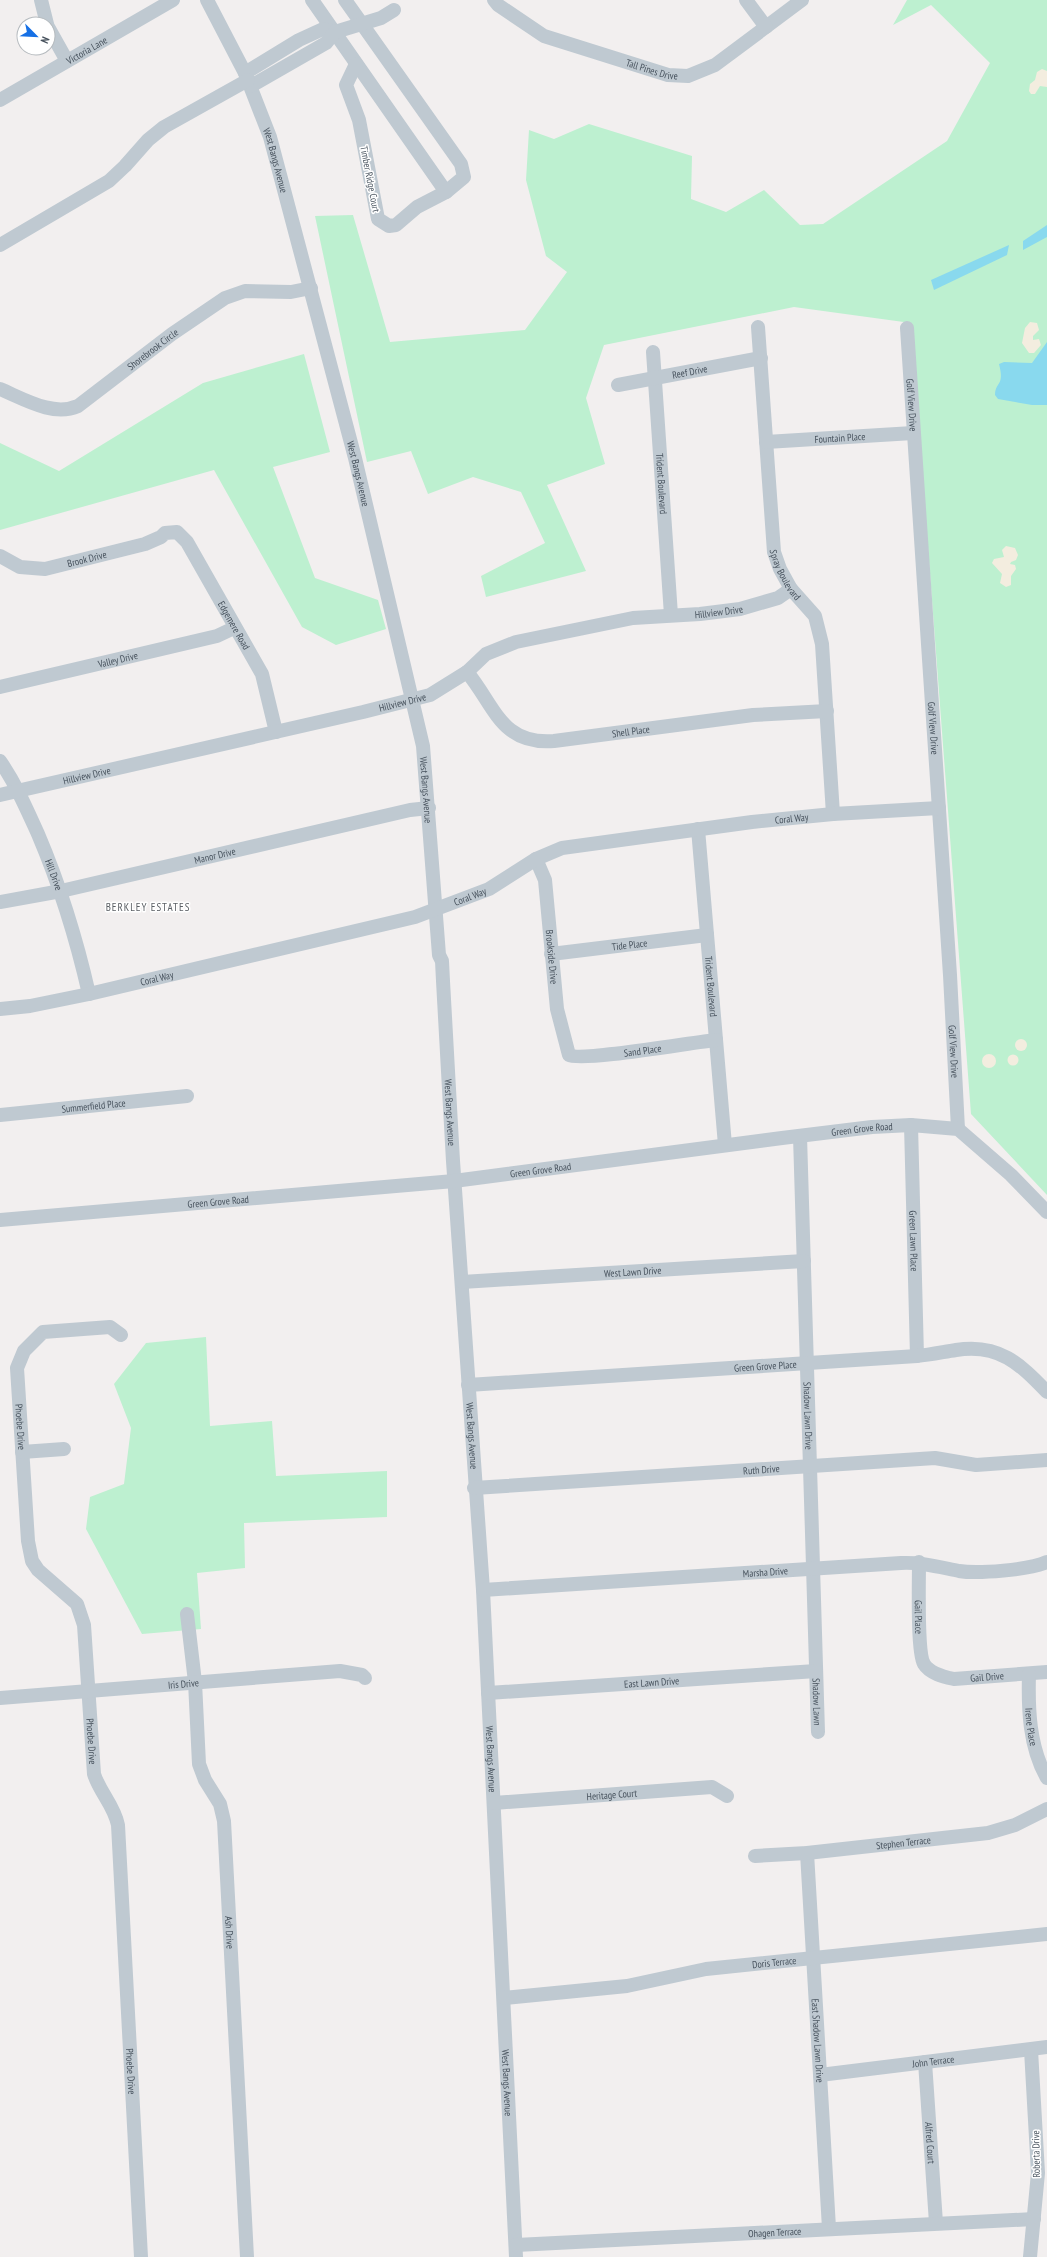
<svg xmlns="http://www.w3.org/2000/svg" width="1047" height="2257" viewBox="0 0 1047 2257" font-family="'PT Sans Narrow',sans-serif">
<rect width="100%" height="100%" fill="#f2efef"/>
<g fill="#bdf0d0">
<path d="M907 0H1047V1195L971 1114 911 323 794 307 604 345 586 398 605 464 547 485 586 571 486 597 481 576 545 543 521 492 473 477 428 494 411 451 367 462 315 216 353 215 390 342 525 330 567 272 546 256 526 180 529 130 554 139 589 124 692 156 691 199 726 212 764 190 800 225 823 224 947 141 990 63 931 5 893 25Z"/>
<path d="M304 354 330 452 273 467 315 578 378 600 386 629 336 645 302 627 214 470 0 530V443L59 471 203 383Z"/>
<path d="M206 1337 210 1426 272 1421 276 1476 387 1471V1517L244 1523 245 1568 197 1573 201 1629 142 1634 86 1529 90 1497 124 1484 131 1428 114 1384 146 1343Z"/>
</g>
<g fill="#f3eddf">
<path d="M1042 69 1047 71V87L1040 86 1035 94H1031L1029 91 1030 84 1035 80 1037 72Z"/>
<path d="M1030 322 1037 323 1039 330 1033 336V340L1039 339 1041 345 1034 353H1029L1022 343 1025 328Z"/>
<path d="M1006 546 1015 548 1018 555 1016 560 1011 562 1010 564 1015 565 1016 569 1011 576V585L1006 587 1000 583 1002 574 992 563 994 559 1004 557 1002 550Z"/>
<circle cx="1021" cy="1045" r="6"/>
<circle cx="989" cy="1061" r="7"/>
<circle cx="1013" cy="1060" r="5.5"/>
</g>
<g fill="#89d9ee">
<path d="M1047 225V237L1023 250V241Z"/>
<path d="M1009 245 1007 255 934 290 931 280Z"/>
<path d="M1047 342V405H1032L998 399 995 395C995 381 1005 387 999 364L1004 362 1032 363Z"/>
</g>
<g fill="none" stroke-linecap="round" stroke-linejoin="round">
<g stroke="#bfc9d1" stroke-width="14">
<path d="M41 0 47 24"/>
<path id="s1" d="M207 0 245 73 270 137 355 458 423 746 439 955 442 961 443 981 453 1161 483 1590 516 2257"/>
<path d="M312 0 446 192"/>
<path d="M345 0 461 164 464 177 446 192 417 207 396 225 389 226 378 219 359 120 346 85 356 64"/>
<path id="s2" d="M494 0 498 5 544 36 668 75 688 76 715 65 802 0"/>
<path d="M746 0 766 27"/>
<path d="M48 27 67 61"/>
<path d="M245 73 299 40 323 29 335 32"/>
<path d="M251 86 326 43 335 32 381 18 394 10"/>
<path id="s3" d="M0 100 173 0"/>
<path d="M0 245 109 181 125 166 148 140 164 127 248 80"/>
<path id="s4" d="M758 327 774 552 780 569 791 589 815 616 822 644 833 814"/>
<path id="s5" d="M907 328 950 975 958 1129"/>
<path id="s6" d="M653 352 671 615"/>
<path id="s7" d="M618 385 761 358"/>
<path id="s8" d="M0 389C24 399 53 417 78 406L172 334 225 298 245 291 291 292 311 288"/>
<path id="s9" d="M766 442 913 433"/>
<path id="s10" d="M0 556 20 567 45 569 145 544 161 537 165 533 177 532 187 542 262 674 276 732"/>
<path id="s11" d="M467 672C495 706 501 745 554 741L753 715 827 711"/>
<path id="s12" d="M0 687 217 636 234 628"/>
<path id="s13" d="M0 761C16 784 27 810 38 834 61 888 76 937 89 994"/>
<path id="s14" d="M0 795 363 712 430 695 467 672 486 654 516 642 633 618 700 614 740 609 778 598 791 589"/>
<path id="s15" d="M698 829 725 1145"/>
<path id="s16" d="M536 859 545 880 557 1009 569 1055C581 1062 694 1042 716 1040"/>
<path id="s17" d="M0 902 61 891 410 810 429 808"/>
<path id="s18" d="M551 954 707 935"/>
<path id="s19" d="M0 1009 30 1006 89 994 415 917 489 889 536 859 562 848 752 822 833 814 939 808"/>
<path id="s20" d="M0 1115 187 1096"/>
<path id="s21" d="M911 1125 917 1356"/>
<path id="s22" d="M800 1136 818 1732"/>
<path id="s23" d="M0 1220 454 1181 782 1138 872 1127 911 1125 958 1129 1011 1175 1047 1212"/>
<path id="s24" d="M462 1282 804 1261"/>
<path id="s25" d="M121 1335 110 1327 43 1332 24 1351 17 1368 28 1541 32 1561 38 1570 77 1604 84 1625 94 1774C100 1793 114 1805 118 1825L141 2257"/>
<path id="s26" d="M468 1385 917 1356C930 1355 943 1352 956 1350 999 1343 1020 1364 1047 1392"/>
<path d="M22 1452 64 1449"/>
<path id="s27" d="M474 1488 935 1458 976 1465 1047 1460"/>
<path id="s28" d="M919 1562C919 1581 917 1653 924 1664 930 1674 945 1677 954 1679L1047 1672"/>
<path id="s29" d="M483 1590 901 1563C921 1562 939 1567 959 1571 978 1574 1029 1570 1047 1562"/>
<path id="s30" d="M187 1614 195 1682 199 1764 205 1780 220 1804 224 1821 247 2257"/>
<path id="s31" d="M1029 1674C1028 1708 1029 1747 1047 1778"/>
<path id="s32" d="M488 1693 816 1671"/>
<path id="s33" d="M0 1698 340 1671 362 1675 365 1678"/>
<path id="s34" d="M494 1803 712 1787 727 1796"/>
<path id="s35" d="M807 1853 829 2228"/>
<path id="s36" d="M755 1856 807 1853 988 1833 1015 1825 1047 1809"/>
<path id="s37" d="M504 1998 627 1986 706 1969 1047 1934"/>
<path id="s38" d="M925 2062 936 2223"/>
<path id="s39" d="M820 2075 1047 2047"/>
<path id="s40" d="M516 2245 1034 2219"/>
<path d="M1030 2257 1038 2173 1031 2050"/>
</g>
</g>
<g text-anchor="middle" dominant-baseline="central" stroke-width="3" stroke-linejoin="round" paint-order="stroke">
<g font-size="10" fill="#47525d" stroke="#fff">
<text stroke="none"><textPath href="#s3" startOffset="100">Victoria Lane</textPath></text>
<text stroke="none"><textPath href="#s2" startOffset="175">Tall Pines Drive</textPath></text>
<text stroke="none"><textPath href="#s1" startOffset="175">West Bangs Avenue</textPath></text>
<text transform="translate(370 179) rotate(79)">Timber Ridge Court</text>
<text stroke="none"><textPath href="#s8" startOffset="176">Shorebrook Circle</textPath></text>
<text stroke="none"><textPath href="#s7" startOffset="73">Reef Drive</textPath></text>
<text stroke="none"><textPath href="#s5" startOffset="77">Golf View Drive</textPath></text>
<text stroke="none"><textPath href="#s9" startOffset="74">Fountain Place</textPath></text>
<text stroke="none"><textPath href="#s1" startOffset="499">West Bangs Avenue</textPath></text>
<text stroke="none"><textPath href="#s6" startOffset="132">Trident Boulevard</textPath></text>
<text stroke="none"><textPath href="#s10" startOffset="91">Brook Drive</textPath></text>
<text stroke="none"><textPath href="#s4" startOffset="251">Spray Boulevard</textPath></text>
<text stroke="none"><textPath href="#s14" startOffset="749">Hillview Drive</textPath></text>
<text stroke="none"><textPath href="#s10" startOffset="296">Edgemere Road</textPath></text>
<text stroke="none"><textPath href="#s12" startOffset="121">Valley Drive</textPath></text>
<text stroke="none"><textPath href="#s14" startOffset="413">Hillview Drive</textPath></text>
<text stroke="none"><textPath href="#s5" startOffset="401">Golf View Drive</textPath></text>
<text stroke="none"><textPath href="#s11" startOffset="196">Shell Place</textPath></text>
<text stroke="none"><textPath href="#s14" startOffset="89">Hillview Drive</textPath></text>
<text stroke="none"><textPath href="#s1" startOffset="823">West Bangs Avenue</textPath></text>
<text stroke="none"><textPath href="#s19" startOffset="820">Coral Way</textPath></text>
<text stroke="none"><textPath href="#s17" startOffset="220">Manor Drive</textPath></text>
<text stroke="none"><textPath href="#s13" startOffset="126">Hill Drive</textPath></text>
<text stroke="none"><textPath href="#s19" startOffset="484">Coral Way</textPath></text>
<text stroke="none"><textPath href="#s18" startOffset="79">Tide Place</textPath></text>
<text stroke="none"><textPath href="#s16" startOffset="100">Brookside Drive</textPath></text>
<text stroke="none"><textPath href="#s19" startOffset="160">Coral Way</textPath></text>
<text stroke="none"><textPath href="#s15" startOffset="158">Trident Boulevard</textPath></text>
<text stroke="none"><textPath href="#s16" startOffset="274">Sand Place</textPath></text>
<text stroke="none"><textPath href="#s5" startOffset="725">Golf View Drive</textPath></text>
<text stroke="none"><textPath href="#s20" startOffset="94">Summerfield Place</textPath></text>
<text stroke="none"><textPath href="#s1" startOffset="1147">West Bangs Avenue</textPath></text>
<text stroke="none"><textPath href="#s23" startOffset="867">Green Grove Road</textPath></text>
<text stroke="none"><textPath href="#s23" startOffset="543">Green Grove Road</textPath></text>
<text stroke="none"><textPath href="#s23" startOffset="219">Green Grove Road</textPath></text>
<text stroke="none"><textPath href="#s21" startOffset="116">Green Lawn Place</textPath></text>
<text stroke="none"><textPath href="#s24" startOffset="171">West Lawn Drive</textPath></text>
<text stroke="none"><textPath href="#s26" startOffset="298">Green Grove Place</textPath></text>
<text stroke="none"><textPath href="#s22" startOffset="280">Shadow Lawn Drive</textPath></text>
<text stroke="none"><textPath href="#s25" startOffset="185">Phoebe Drive</textPath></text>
<text stroke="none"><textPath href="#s1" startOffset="1471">West Bangs Avenue</textPath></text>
<text stroke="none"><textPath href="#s27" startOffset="288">Ruth Drive</textPath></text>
<text stroke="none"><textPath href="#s29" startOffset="283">Marsha Drive</textPath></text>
<text stroke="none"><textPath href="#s28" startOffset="55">Gail Place</textPath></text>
<text stroke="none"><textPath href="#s28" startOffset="170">Gail Drive</textPath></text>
<text stroke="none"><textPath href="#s32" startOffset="164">East Lawn Drive</textPath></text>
<text stroke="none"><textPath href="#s33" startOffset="184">Iris Drive</textPath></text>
<text stroke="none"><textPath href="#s22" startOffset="566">Shadow Lawn</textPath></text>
<text stroke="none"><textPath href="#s31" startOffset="53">Irene Place</textPath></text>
<text stroke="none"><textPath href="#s25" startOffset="521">Phoebe Drive</textPath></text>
<text stroke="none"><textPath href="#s1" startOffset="1795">West Bangs Avenue</textPath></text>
<text stroke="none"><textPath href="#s34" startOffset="118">Heritage Court</textPath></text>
<text stroke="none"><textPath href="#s36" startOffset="149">Stephen Terrace</textPath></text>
<text stroke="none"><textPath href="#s30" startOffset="325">Ash Drive</textPath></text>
<text stroke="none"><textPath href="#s37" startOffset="273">Doris Terrace</textPath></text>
<text stroke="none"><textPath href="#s35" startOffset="188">East Shadow Lawn Drive</textPath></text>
<text stroke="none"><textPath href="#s39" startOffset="114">John Terrace</textPath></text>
<text stroke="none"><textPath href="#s25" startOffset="857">Phoebe Drive</textPath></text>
<text stroke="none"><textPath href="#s1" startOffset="2119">West Bangs Avenue</textPath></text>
<text stroke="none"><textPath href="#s38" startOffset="81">Alfred Court</textPath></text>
<text transform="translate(1036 2154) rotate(-91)">Roberta Drive</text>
<text stroke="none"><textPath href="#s40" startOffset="259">Ohagen Terrace</textPath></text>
</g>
<g font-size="11" letter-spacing="1" fill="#5b5f64" stroke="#fff">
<text x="148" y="907">BERKLEY ESTATES</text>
</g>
</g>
<g transform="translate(36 36) rotate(114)"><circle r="19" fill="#ffffff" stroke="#b5babe"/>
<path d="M0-3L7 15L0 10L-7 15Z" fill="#1670e5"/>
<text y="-6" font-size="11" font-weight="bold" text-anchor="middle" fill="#47525d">N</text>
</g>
</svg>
